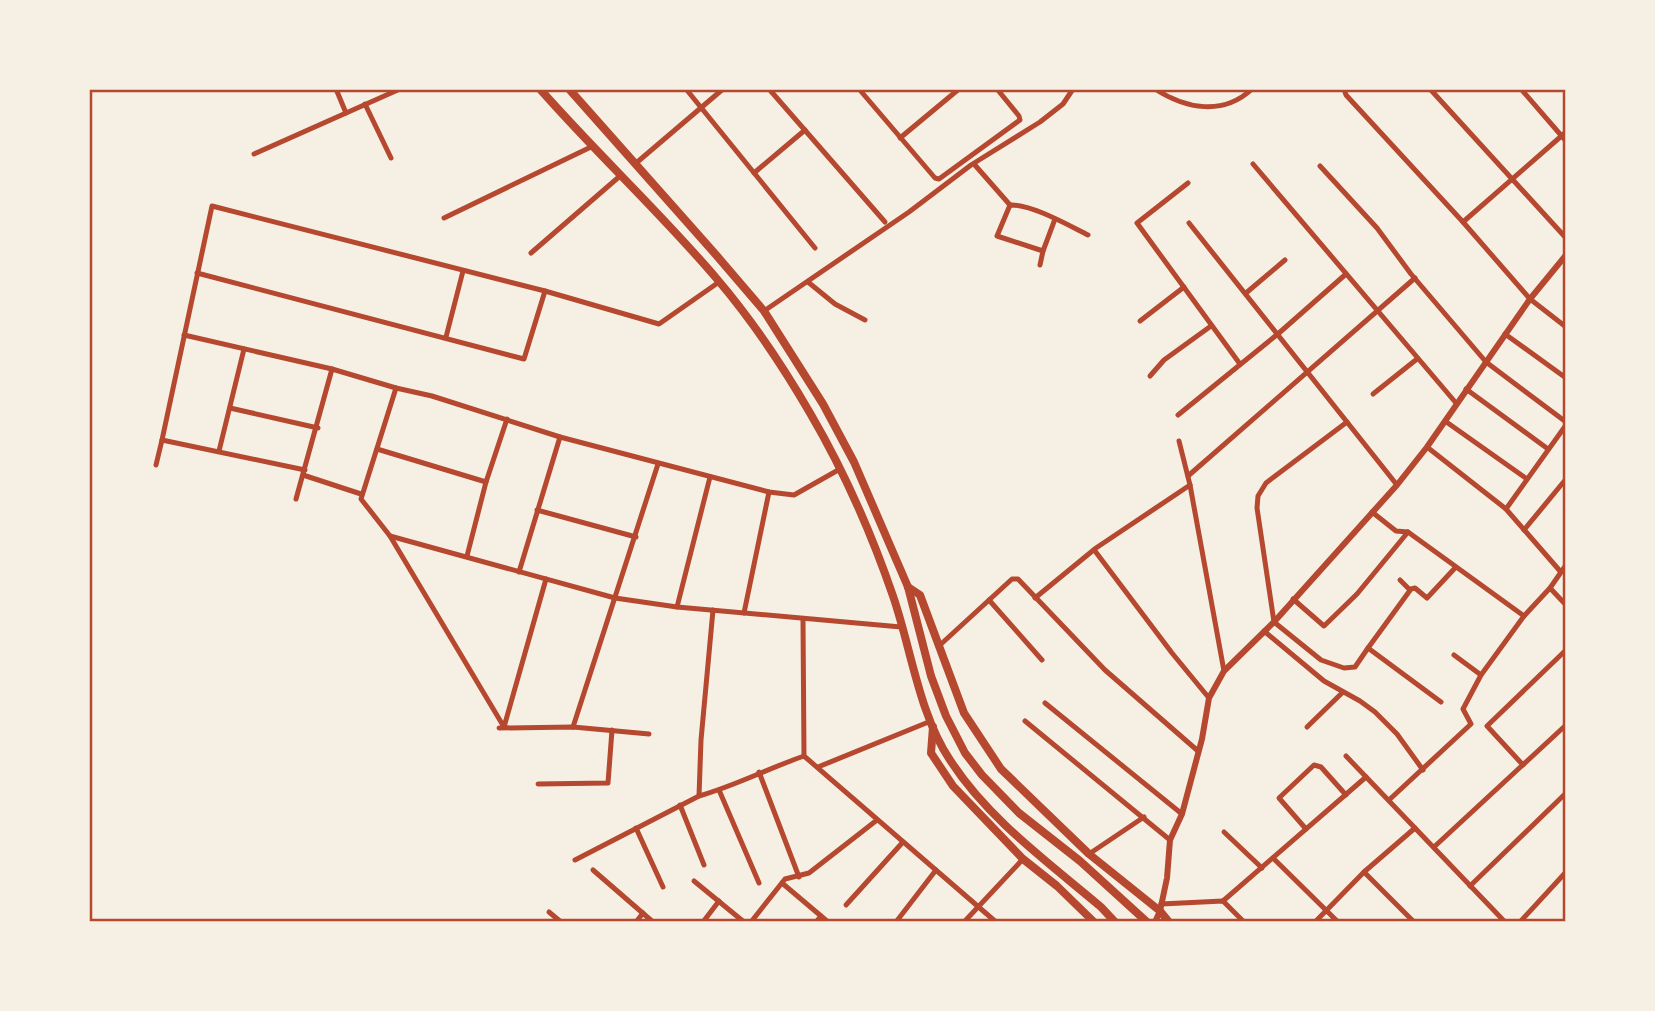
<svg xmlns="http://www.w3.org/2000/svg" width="1655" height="1011" viewBox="0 0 1655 1011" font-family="'Times New Roman',serif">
<rect width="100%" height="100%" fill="#f6efe4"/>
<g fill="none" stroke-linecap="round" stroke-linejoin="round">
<g stroke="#b5482f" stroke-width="5">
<path d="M336 89 346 113"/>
<path d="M686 89 815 248"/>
<path d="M769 89 885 222"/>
<path d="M859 89 935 178 939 179 1020 120 1019 116 997 89"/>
<path d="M1155 89C1186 109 1223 116 1252 89"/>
<path d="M1344 89 1346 95 1463 222 1530 299 1566 327"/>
<path d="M1430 89 1566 238"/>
<path d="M1521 89 1566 141"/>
<path d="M365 104 391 158"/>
<path d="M900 138 959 89"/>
<path d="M254 154 400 89"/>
<path d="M635 164 723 89"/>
<path d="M974 164 1010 205"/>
<path d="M1253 164 1456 403"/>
<path d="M1320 166 1377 228 1411 274 1486 362 1566 422"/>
<path d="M754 173 805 130"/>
<path d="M1188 183 1137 223 1240 364"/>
<path d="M444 218 593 146"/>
<path d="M1463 222 1566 132"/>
<path d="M1189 223 1397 485"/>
<path d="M1043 251 1055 219"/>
<path d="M531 253 620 176"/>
<path d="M1040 265 1043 251 997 236 1010 205C1031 204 1068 225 1088 235"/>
<path d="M197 273 524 359 545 291"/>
<path d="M808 282 835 304 865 320"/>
<path d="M1246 293 1285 260"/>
<path d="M764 311 909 212 971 165 1040 122 1063 104 1073 89"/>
<path d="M1140 321 1184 287"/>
<path d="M1505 334 1566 378"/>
<path d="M184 335 332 369 396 388 432 396 560 437 769 492 794 495 840 469"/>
<path d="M446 337 463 271"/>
<path d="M1150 376 1164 360 1211 326"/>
<path d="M396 388 361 499 390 536 504 727"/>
<path d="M1466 389 1548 449"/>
<path d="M1373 394 1417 359"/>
<path d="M230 408 318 428"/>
<path d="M1178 415 1279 333 1346 274"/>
<path d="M1445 421 1527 479"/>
<path d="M1347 422 1266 483 1258 496 1257 508 1274 622 1321 660 1344 668 1355 667 1368 648"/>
<path d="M162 440 212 206 545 291 659 324 719 282"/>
<path d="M1179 441 1190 485 1224 671"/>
<path d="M1427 447 1506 509 1560 571"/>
<path d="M377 449 486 482"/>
<path d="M219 451 244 349"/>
<path d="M156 465 162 440 305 470"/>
<path d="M303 475 361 494"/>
<path d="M1188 476 1415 278"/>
<path d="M296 499 332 369"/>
<path d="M1506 509 1566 425"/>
<path d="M537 510 636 537"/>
<path d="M1372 512 1396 531 1408 532 1524 616"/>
<path d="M1524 530 1566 479"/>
<path d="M390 536 615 598 677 607 901 627"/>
<path d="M1095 551 1172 653 1209 698"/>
<path d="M467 556 486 482 507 419"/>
<path d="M519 572 560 437"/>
<path d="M1400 580 1410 590"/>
<path d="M1550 588 1566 605"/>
<path d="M1035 598 1096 548 1190 485"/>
<path d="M1293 599 1324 626 1357 594 1408 532"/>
<path d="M989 600 1042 660"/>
<path d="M677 607 710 477"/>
<path d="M744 613 769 492"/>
<path d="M803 620 804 756 996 922"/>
<path d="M1264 631 1324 681 1360 701 1375 712 1397 734 1423 770"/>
<path d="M940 645 1012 579H1018L1105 670 1198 751"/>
<path d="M1454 655 1481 675"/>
<path d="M1441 702 1368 648 1411 589 1415 588 1427 598 1455 568"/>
<path d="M1045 703 1182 814"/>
<path d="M1025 721 1170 840"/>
<path d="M504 727 546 579"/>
<path d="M573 727 658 464"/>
<path d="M1307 727 1343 692"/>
<path d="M499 728 573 727 649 734"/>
<path d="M1346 756 1505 922"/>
<path d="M1523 765 1487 726 1566 650"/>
<path d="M818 767 931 721"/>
<path d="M759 772 799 877"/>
<path d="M538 784 608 783 612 730"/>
<path d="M719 790 759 883"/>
<path d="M699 796 701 740 713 610"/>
<path d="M1389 800 1471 724 1463 709 1481 675 1524 616 1550 588 1566 565"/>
<path d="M680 805 704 865"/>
<path d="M636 828 663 887"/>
<path d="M1306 829 1279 798 1314 765 1321 767 1346 795"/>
<path d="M1224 832 1262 868"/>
<path d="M1434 847 1566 725"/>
<path d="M1089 854 1144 817"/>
<path d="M1273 858 1338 922"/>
<path d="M575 860 699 796C735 786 769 768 804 756"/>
<path d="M593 870 653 922"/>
<path d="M1364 872 1414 922"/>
<path d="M694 881 744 922"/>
<path d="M782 883 821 916"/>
<path d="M1470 886 1566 793"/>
<path d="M1223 901 1366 777"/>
<path d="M1161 904 1223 901 1244 922"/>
<path d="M846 905 903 842"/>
<path d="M549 912 561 922"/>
<path d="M636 922 643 913"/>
<path d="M703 922 719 901"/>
<path d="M751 922 785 879 809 873 877 820"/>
<path d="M816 922 821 916 828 922"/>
<path d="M896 922 936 870"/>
<path d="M964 922 1023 859"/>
<path d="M1315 922 1364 872 1415 828"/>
<path d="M1520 922 1566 872"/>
</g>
<path stroke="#b5482f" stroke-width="6" d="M1155 922 1160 911 1167 878 1170 840 1182 814 1202 739 1209 698 1224 671 1274 622 1397 485 1427 447 1530 299 1566 255"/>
<g stroke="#b5482f" stroke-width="8">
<path d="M540 89C597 154 661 213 717 279 751 319 784 368 810 413 844 471 871 532 893 596 911 648 919 714 950 760 988 819 1048 862 1101 907L1115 922"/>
<path d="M569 89 717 256 764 311 823 404 854 462 908 587 931 676 946 716 965 753 982 775 1019 813 1080 861 1147 922"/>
<path d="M908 587 920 595 964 713 1001 769 1089 854 1160 911 1169 922"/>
<path d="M933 727 931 753 953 786 1023 859 1057 886 1094 922"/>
</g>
</g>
<rect width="1655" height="1011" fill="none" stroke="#f6efe4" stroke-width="182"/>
<rect x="91" y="91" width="1473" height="829" fill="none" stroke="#b5482f" stroke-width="2.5"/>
</svg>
